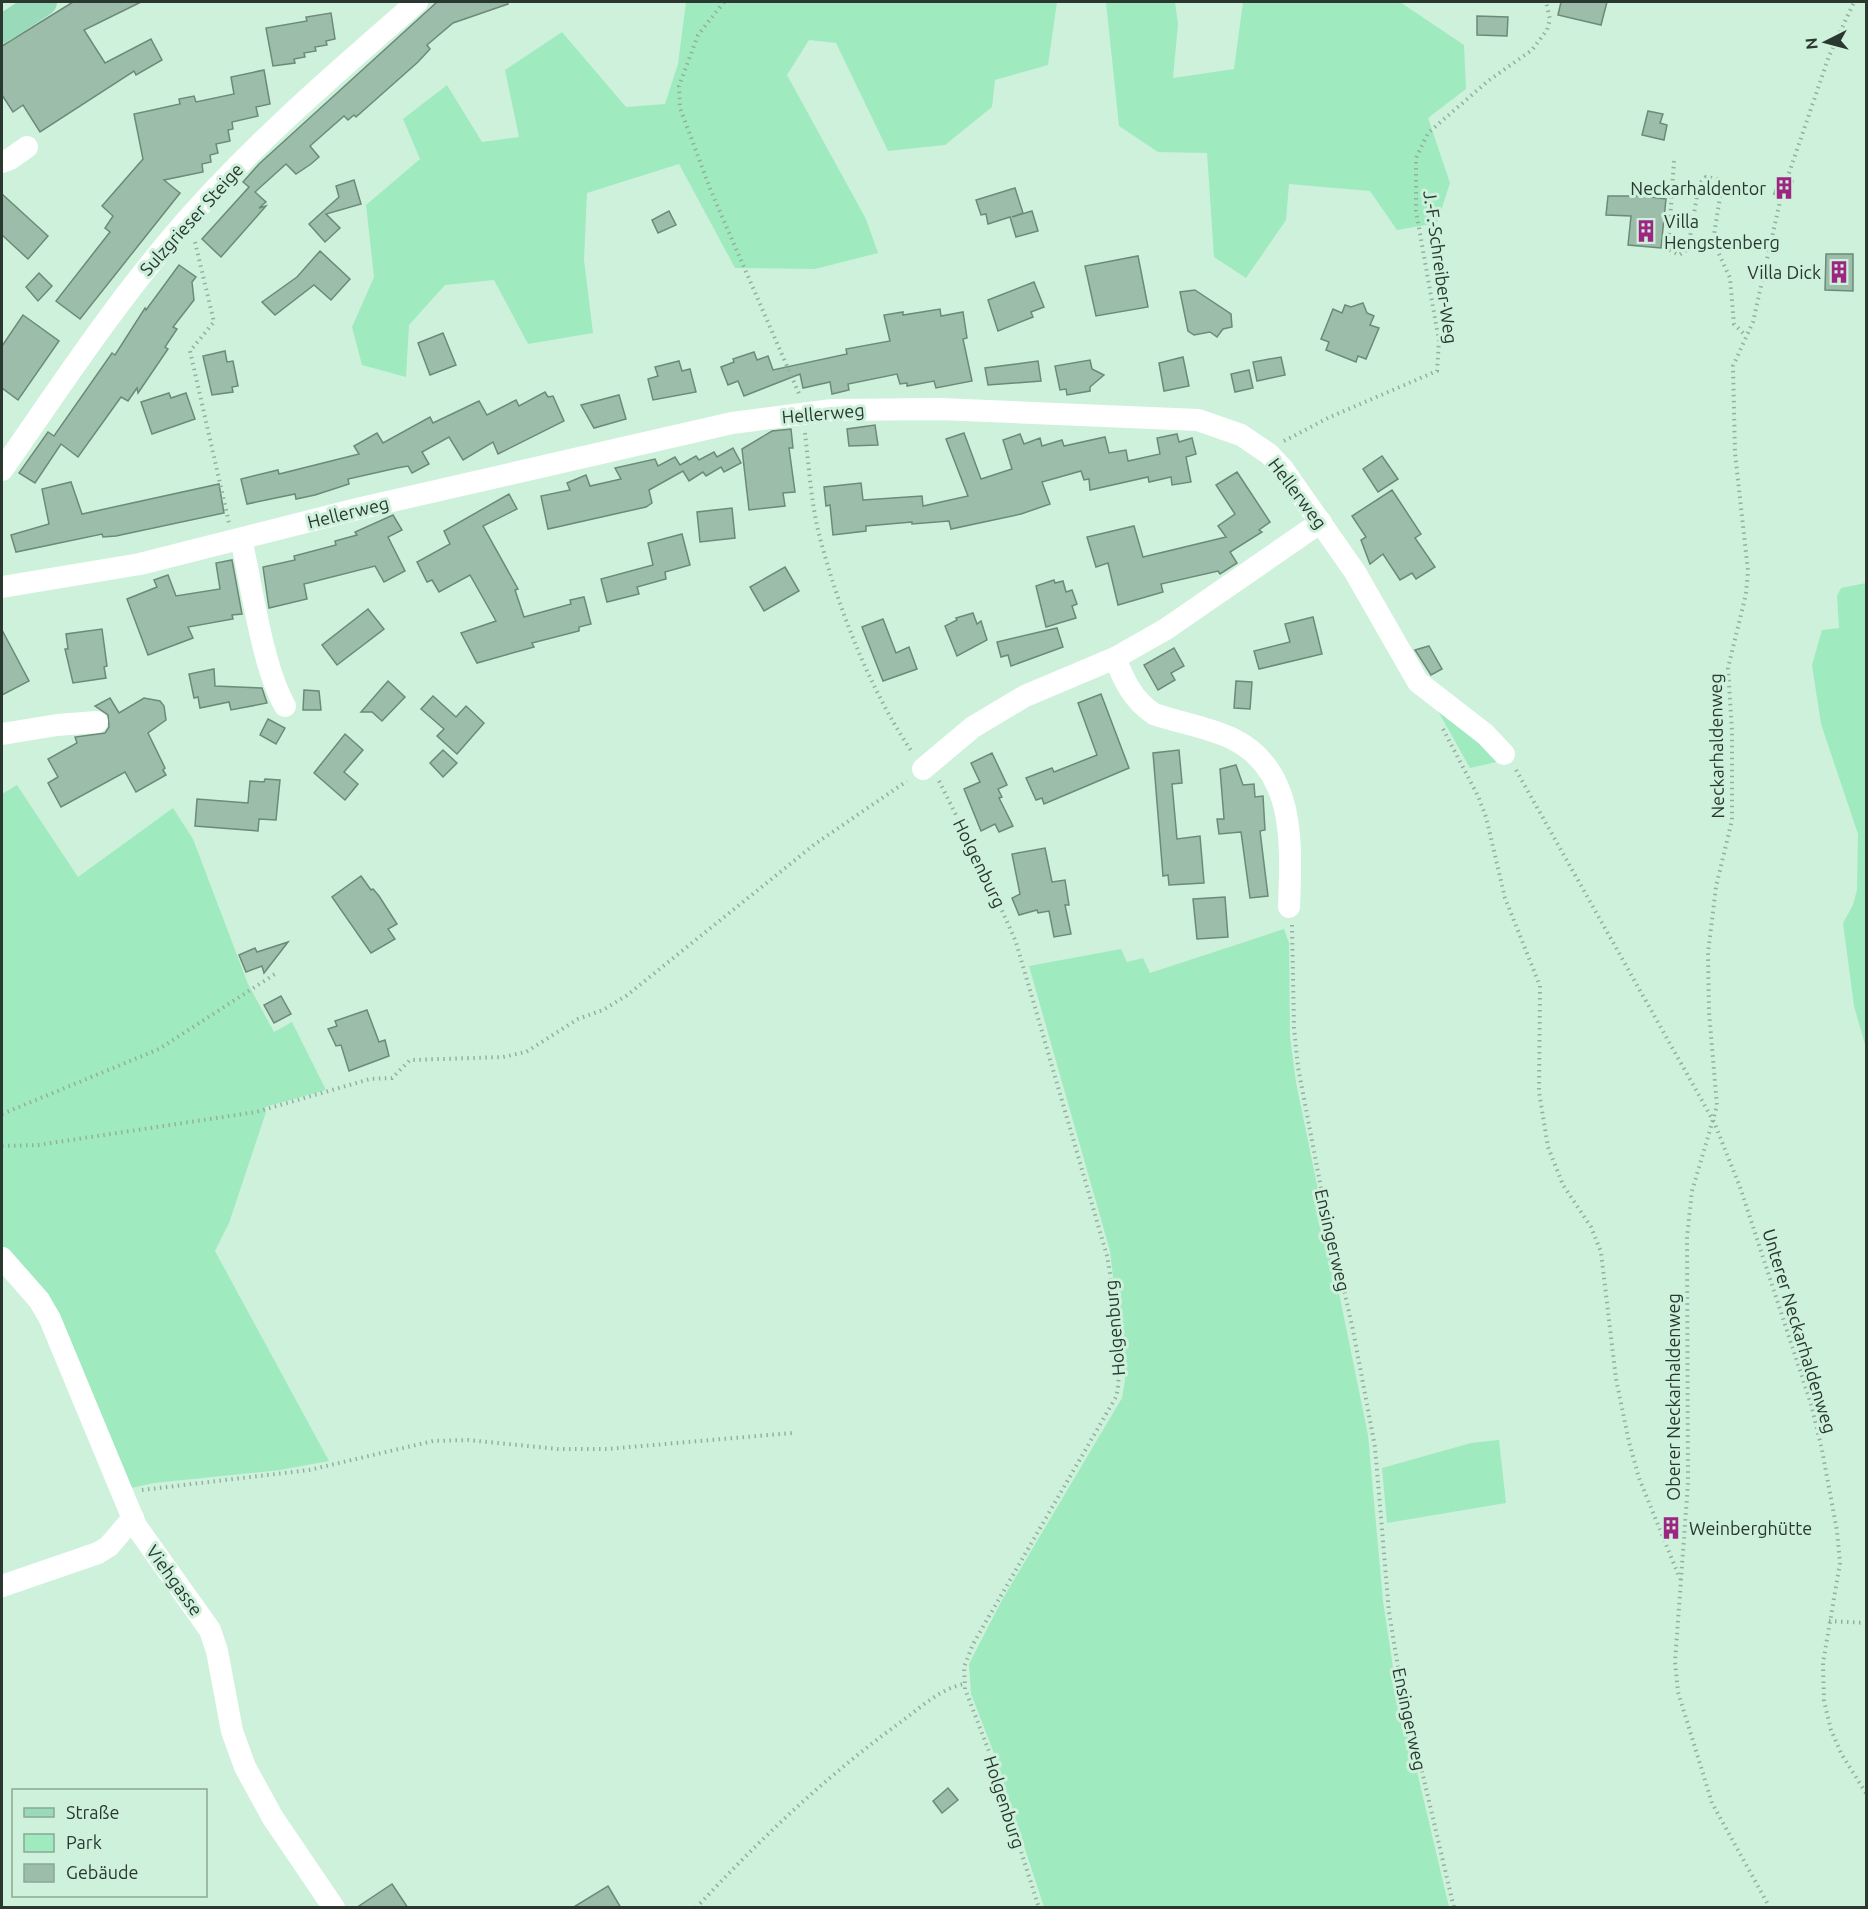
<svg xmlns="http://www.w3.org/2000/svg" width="1868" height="1909" viewBox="0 0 1868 1909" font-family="Ubuntu,sans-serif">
<rect width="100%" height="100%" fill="#cef1dc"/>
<g fill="#a0eac0">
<path d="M686 2H1057L1048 65 995 80 992 107 945 145 888 151 836 43 809 40 787 75 866 219 878 253 815 269 735 268 679 164 587 193 584 260 593 333 528 344 494 280 445 285 409 325 406 377 362 365 352 327 374 277 366 205 420 159 403 119 447 85 482 142 519 137 505 70 562 32 626 107 665 104 678 64Z"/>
<path d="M1106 2H1175L1178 24 1173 78 1234 69 1243 2H1400L1464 45 1466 89 1428 118 1450 183 1437 223 1397 230 1370 191 1289 184 1286 220 1246 278 1214 257 1207 153 1158 152 1119 126Z"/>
<path d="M1866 583V1048L1854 1006 1843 923 1853 905 1857 890 1858 834 1821 724 1812 665 1822 630 1839 628 1837 596 1841 588Z"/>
<path d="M1438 711 1501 761 1470 768Z"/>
<path d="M17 785 78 877 173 808 193 839 248 984 274 1032 292 1022 326 1090 265 1107 266 1112 229 1223 215 1251 329 1461 280 1470 154 1483 131 1488 65 1339 2 1251V794Z"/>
<path d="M1284 929 1289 943 1290 1037 1296 1082 1368 1435 1383 1601 1394 1674 1449 1907H1044L992 1748 971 1694 969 1664 1002 1600 1122 1398 1125 1380 1110 1251 1029 966 1121 949 1127 962 1143 958 1150 973Z"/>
<path d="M1499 1440 1506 1503 1387 1523 1382 1468 1471 1443Z"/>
</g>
<g fill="#9cbda9" stroke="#6b8b78" stroke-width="1.5">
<path d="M73 2H141L84 30 105 63 151 39 162 60 136 75 134 71 40 132 23 105 13 112 2 95V46Z"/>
<path d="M437 2H507L508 4 453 23 427 45 430 49 418 62 356 117 354 115 348 120 344 116 310 146 319 157 311 164 296 174 286 164 255 192 266 202 259 208 266 206 221 257 202 239 249 187 243 182 259 164Z"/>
<path d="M1561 2H1607L1601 25 1558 15Z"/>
<path d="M331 13 335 39 326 41 327 45 315 47 316 51 304 53 305 57 294 59 295 63 273 66 266 28 307 21 306 17Z"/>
<path d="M1477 16 1508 17 1507 36 1477 35Z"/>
<path d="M264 70 270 104 256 107 258 116 232 122 233 129 228 130 230 141 216 144 218 153 210 155 211 162 202 164 203 172 164 180 180 193 80 319 56 301 110 232 105 228 113 216 102 206 143 159 134 114 180 104 179 99 194 96 196 102 234 94 231 77Z"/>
<path d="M1648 111 1663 114 1660 123 1667 125 1664 140 1642 135Z"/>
<path d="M1779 177 1793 181 1788 199 1774 194Z"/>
<path d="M354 180 361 204 326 214 340 228 325 242 309 224 339 197 336 186Z"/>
<path d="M1015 188 1023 213 1012 217 1032 211 1038 231 1016 237 1010 217 988 224 986 214 981 215 976 200Z"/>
<path d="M1645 188 1651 197 1666 199 1661 248 1628 245 1631 216 1606 215 1608 196H1637Z"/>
<path d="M2 194 48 236 28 259 2 235Z"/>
<path d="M669 211 676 225 658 233 652 220Z"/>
<path d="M320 251 350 279 331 300 314 285 275 315 262 302 297 277Z"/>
<path d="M1826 254H1853V291L1825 290Z"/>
<path d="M1138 256 1148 307 1096 316 1085 266Z"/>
<path d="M179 265 196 277 192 282 194 300 173 327 177 329 165 347 168 349 138 393 137 388 128 401 121 397 78 457 61 444 35 483 19 473 48 432 54 436 112 353 115 355 145 308 146 310Z"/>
<path d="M39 273 52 286 38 301 26 287Z"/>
<path d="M1034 282 1044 307 1031 312 1033 317 998 331 988 300Z"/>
<path d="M1195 290 1231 314 1232 327 1223 329 1217 337 1210 332 1194 335 1188 331 1180 292Z"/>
<path d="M1363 303 1367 313 1374 316 1370 325 1379 328 1366 359 1358 356 1356 362 1326 350 1329 342 1321 339 1333 309 1342 313 1345 305 1351 307Z"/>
<path d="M940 309 941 316 963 312 967 338 963 339 972 381 936 388 934 381 907 386V383L900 384 897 374 848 384 849 390 832 394 830 382 803 388 800 374 744 396 738 381 728 385 721 367 734 362 733 359 754 352 757 360 768 356 773 370 847 354 846 349 890 341 884 315 903 312V315Z"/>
<path d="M23 315 59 341 18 400 2 388V346Z"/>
<path d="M443 333 456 365 430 375 418 343Z"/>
<path d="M225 351 227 362 233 361 238 386 232 387 233 392 212 395 203 356Z"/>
<path d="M1183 357 1189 386 1164 391 1159 363Z"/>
<path d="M1281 357 1285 375 1257 381 1253 362Z"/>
<path d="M1090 360 1092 369 1104 375 1090 387V391L1067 395 1066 389 1060 390 1055 366Z"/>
<path d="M679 361 682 371 690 369 696 392 653 400 648 379 658 376 655 367Z"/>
<path d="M1038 361 1041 381 988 385 985 368Z"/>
<path d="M1249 370 1253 388 1235 392 1231 374Z"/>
<path d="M545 392 548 397 553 396 564 421 498 454 493 442 463 460 449 437 422 452 429 464 412 473 408 466 397 468 348 479 349 484 315 495 296 499 295 494 247 504 241 479 278 470 279 474 359 454 354 446 377 433 383 443 430 417 433 423 479 401 487 415 516 400 519 406Z"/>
<path d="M169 393 171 398 186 393 195 419 152 434 141 402Z"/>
<path d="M619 395 626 419 594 428 581 405Z"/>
<path d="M875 425 878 445 849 446 847 429Z"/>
<path d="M791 429 793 448H789L795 492 783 493 785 506 749 510 742 449 772 431Z"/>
<path d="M964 433 981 479 1012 469 1003 440 1020 434 1024 444 1040 438 1042 446 1062 440 1064 446 1105 437 1109 453 1126 450 1128 461 1160 454 1157 438 1177 434 1179 442 1192 438 1196 454 1186 457 1191 482 1172 485 1171 477 1149 482 1148 477 1090 490 1089 479 1084 480 1081 471 1042 482 1050 504 1021 514 951 529 949 521 912 524V522L866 526V531L833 535 830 505 826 506 824 487 861 483 863 500 922 496 923 506 968 496 946 439Z"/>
<path d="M733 448 741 463 724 472 721 467 706 476 703 472 689 481 683 471 649 490 652 503 646 507 548 529 541 496 570 490 567 483 586 475 590 486 621 479 615 468 655 459 658 466 675 457 680 465 696 456 699 460 714 452 717 457Z"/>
<path d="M1382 456 1398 479 1378 492 1363 469Z"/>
<path d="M1237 472 1270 522 1259 530 1262 532 1230 552 1237 563 1220 574 1218 571 1161 584 1163 592 1118 605 1108 563 1096 567 1087 537 1134 526 1143 557 1226 537 1218 526 1235 514 1216 485Z"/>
<path d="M71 482 82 514 219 484 224 513 116 536 103 537 102 534 16 552 11 535 49 524 42 489Z"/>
<path d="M1392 490 1421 534 1415 538 1435 567 1416 579 1412 573 1400 580 1383 554 1370 564 1361 540 1366 537 1352 516Z"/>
<path d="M509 494 517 509 483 526 518 589 515 590 524 617 571 604 570 600 584 597 591 624 579 627V631L532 643 534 647 477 663 461 633 496 621 470 575 439 592 432 580 427 582 417 562 450 544 444 531Z"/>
<path d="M732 508 735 538 700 542 697 512Z"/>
<path d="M393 515 402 530 388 537 405 571 384 582 375 566 304 584 307 599 269 608 263 567 295 560 294 556 336 545 335 541 357 535 355 532Z"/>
<path d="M682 534 690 565 665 572 666 579 637 587 639 594 607 602 601 579 653 565 648 543Z"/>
<path d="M232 560 242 614 232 615 233 619 188 627 193 638 148 655 127 599 157 587 154 580 168 575 176 596 220 589 216 563Z"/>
<path d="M785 567 799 591 764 611 750 587Z"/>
<path d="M1054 580 1055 583 1063 581 1066 592 1072 590 1077 604 1072 606 1076 618 1046 627 1036 586Z"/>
<path d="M368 609 384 629 337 665 322 645Z"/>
<path d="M973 613 977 624 981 621 987 640 957 656 945 626 957 620 956 618Z"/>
<path d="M1313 617 1322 654 1259 669 1254 651 1290 642 1285 624Z"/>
<path d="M883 619 896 653 909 647 917 669 883 681 862 627Z"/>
<path d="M1057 628 1063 647 1011 666 1008 655 1001 657 997 642Z"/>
<path d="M102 629 107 666 104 667 106 678 73 683 65 649H68L66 634Z"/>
<path d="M2 630 29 681 2 695Z"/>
<path d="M1429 646 1442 669 1431 675 1415 650Z"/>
<path d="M1174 648 1184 666 1171 673 1175 680 1158 690 1144 665Z"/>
<path d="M214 669 215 686 262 688 267 703 231 710 229 702 200 708 198 697 194 698 189 674Z"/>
<path d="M388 681 405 697 382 721 372 712H361Z"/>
<path d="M1236 681 1252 682 1250 709 1234 708Z"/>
<path d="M304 690 319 691 321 710H303Z"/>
<path d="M1101 694 1129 768 1044 804 1042 798 1036 800 1026 778 1052 768 1054 772 1097 755 1078 703Z"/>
<path d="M433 696 456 717 466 706 484 723 457 754 437 736 444 729 421 709Z"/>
<path d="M110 698 119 713 144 698 160 701 164 706 166 720 148 733 165 768 163 770 166 775 136 792 125 772 61 807 48 783 58 777 48 759 77 743 75 737 105 733 109 727 108 715 95 706Z"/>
<path d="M268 719 285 728 276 744 260 735Z"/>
<path d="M345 734 363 750 344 772 358 784 345 800 314 773Z"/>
<path d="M443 750 457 763 443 777 430 763Z"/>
<path d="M1179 750 1182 783 1172 784 1177 839 1200 836 1204 883 1169 885 1168 875 1163 876 1153 753Z"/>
<path d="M992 753 1007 785 998 789 1002 797 999 798 1013 826 999 832 995 824 981 831 964 789 980 782 971 763Z"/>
<path d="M1236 765 1243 785 1254 784 1255 797 1263 796 1265 830 1260 831 1268 896 1250 898 1241 832 1219 834 1217 819H1224L1220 769Z"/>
<path d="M265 779 280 780 276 820 259 819 258 831 195 826 197 799 248 803 250 781 264 782Z"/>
<path d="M1045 848 1052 882 1065 880 1069 905H1065L1071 934 1054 937 1049 911 1038 913 1037 910 1019 915 1012 898 1020 894 1012 854Z"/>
<path d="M361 876 371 890 373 889 379 896 397 924 388 929 395 939 371 953 332 897Z"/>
<path d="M1225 897 1228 937 1197 939 1193 899Z"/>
<path d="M288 942 264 973 262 966 246 972 239 955 255 948 257 952Z"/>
<path d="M281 996 291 1014 274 1023 264 1005Z"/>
<path d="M367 1010 379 1042 385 1040 389 1056 349 1071 341 1045 336 1046 328 1029 337 1026 335 1021Z"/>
<path d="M948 1788 958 1800 942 1813 933 1801Z"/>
<path d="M392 1884 408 1908H356Z"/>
<path d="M608 1886 621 1908H572Z"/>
</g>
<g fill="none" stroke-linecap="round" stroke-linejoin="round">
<g stroke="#94af9f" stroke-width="4" stroke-dasharray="1.5 4.5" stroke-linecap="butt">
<path d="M724 2 698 35 679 86 680 108 711 191 800 396"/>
<path d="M1674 161 1668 249 1679 255 1688 249 1699 184 1706 177 1717 179 1721 191 1713 241 1730 278 1734 324 1746 336"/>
<path d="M1787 179 1829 56 1854 2"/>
<path d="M195 242 214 322 190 351 229 523"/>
<path d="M805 433C809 467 811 504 820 538 839 610 870 690 912 752"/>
<path d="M1284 441 1330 417 1437 371 1439 341 1416 211V158L1428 133 1488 81 1532 50 1547 30 1550 19 1546 2"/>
<path d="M1443 729 1478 796 1486 817 1505 898 1540 986 1539 1092 1548 1147 1563 1185 1591 1227 1601 1252 1616 1379 1629 1442 1639 1478 1680 1579"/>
<path d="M1516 770 1714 1122 1740 1187 1811 1404 1822 1450 1837 1531 1840 1563 1823 1663 1824 1701 1831 1730 1842 1755 1866 1793"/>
<path d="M939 781 988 879 1016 942 1107 1256C1113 1287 1124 1369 1116 1397L973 1644 964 1667 965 1689 990 1754 1039 1908"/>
<path d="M1292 925 1294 1028 1298 1067 1321 1188 1353 1330 1375 1447 1389 1612 1399 1673 1454 1908"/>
<path d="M2 1114 159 1049 275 974"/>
<path d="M2 1146 38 1145 256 1112 370 1079 392 1078 410 1060 503 1057 526 1052 578 1019 603 1010 626 996 815 844 907 781"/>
<path d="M142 1490 309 1470 433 1441 468 1440 558 1449H607L792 1433"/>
<path d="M1829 1621 1866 1623"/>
<path d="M696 1908C759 1840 824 1778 898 1724 919 1709 939 1689 964 1684"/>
<path d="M1770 1908 1712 1803 1678 1692 1675 1662 1688 1483 1687 1237 1692 1191 1717 1106 1709 1012 1708 953 1716 887 1732 820V731L1728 668 1746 594 1748 571 1735 453 1733 366 1753 322 1781 197"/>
</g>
<g stroke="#fff" stroke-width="22">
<path d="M2 162 10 159 27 147"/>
<path d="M2 470C58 390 111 309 174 235 247 149 332 76 417 2"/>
<path d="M241 539C252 586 262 666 285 706"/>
<path d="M2 587 140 564 357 509 732 423 832 410 940 409 1198 420 1241 435 1269 454 1283 469 1355 572 1418 682 1485 734 1504 754"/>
<path d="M1115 658C1124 681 1133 700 1154 714 1180 723 1208 727 1233 739 1297 771 1291 847 1289 907"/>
<path d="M2 734 57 725 97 722"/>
<path d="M923 769 973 727 1025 696 1115 658 1166 629 1321 522"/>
<path d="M2 1258 39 1300 50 1319 136 1526 210 1630 217 1651 232 1731 245 1767 273 1818 334 1908"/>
<path d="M2 1586 98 1553 109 1546 133 1518"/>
</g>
<path stroke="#98dab9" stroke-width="28" d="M2 29 43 2"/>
</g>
<defs>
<g id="building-bare" transform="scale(1.8)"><path d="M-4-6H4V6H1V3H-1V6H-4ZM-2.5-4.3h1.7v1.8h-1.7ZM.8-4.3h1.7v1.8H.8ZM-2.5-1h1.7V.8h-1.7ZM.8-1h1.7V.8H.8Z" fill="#9c2681" stroke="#cef1dc" stroke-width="2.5" paint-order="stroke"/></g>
</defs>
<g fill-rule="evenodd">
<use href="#building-bare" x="1784" y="188"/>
<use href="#building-bare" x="1646" y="231"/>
<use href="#building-bare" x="1839" y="272"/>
<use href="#building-bare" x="1671" y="1528"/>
</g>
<g text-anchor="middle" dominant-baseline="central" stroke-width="6" stroke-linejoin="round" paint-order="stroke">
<g font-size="18" fill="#2a3830" stroke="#cef1dc" text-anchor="end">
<text x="1766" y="188">Neckarhaldentor</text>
<text x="1664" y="221" text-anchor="start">Villa<tspan x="1664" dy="21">Hengstenberg</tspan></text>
<text x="1821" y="272">Villa Dick</text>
<text x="1689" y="1528" text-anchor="start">Weinberghütte</text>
</g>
<g font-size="18" fill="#2a3830" stroke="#cef1dc">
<text transform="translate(191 219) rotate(-48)">Sulzgrieser Steige</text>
<text transform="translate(1441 267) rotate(82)">J.-F.-Schreiber-Weg</text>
<text transform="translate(823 413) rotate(-5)">Hellerweg</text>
<text transform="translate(1298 493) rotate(53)">Hellerweg</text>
<text transform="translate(348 512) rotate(-14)">Hellerweg</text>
<text transform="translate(1716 746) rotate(-91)">Neckarhaldenweg</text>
<text transform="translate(980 863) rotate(64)">Holgenburg</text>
<text transform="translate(1333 1240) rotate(77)">Ensingerweg</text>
<text transform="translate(1114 1328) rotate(-95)">Holgenburg</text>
<text transform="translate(1800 1331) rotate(73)">Unterer Neckarhaldenweg</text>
<text transform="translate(1673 1397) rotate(-90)">Oberer Neckarhaldenweg</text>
<text transform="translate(175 1580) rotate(54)">Viehgasse</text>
<text transform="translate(1410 1719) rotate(78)">Ensingerweg</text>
<text transform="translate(1005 1802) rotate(72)">Holgenburg</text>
</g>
</g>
<rect width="1868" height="1909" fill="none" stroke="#2a3830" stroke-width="6"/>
<rect x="12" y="1789" width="195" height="108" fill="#cef1dc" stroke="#8ca797" stroke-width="1.5"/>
<rect x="24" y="1808" width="30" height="9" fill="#98dab9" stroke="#8ca797" stroke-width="1.5"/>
<text x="66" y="1819" font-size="18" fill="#2a3830">Straße</text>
<rect x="24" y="1834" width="30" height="18" fill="#a0eac0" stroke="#8ca797" stroke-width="1.5"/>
<text x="66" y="1849" font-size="18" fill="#2a3830">Park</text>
<rect x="24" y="1864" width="30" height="18" fill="#9cbda9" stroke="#8ca797" stroke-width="1.5"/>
<text x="66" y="1879" font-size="18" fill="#2a3830">Gebäude</text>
<g transform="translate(1826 42) rotate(264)" stroke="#cef1dc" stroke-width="4.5" paint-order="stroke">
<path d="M0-4.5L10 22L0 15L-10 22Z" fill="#2a3830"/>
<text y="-9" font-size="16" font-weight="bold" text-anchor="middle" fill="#2a3830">N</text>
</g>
</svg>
